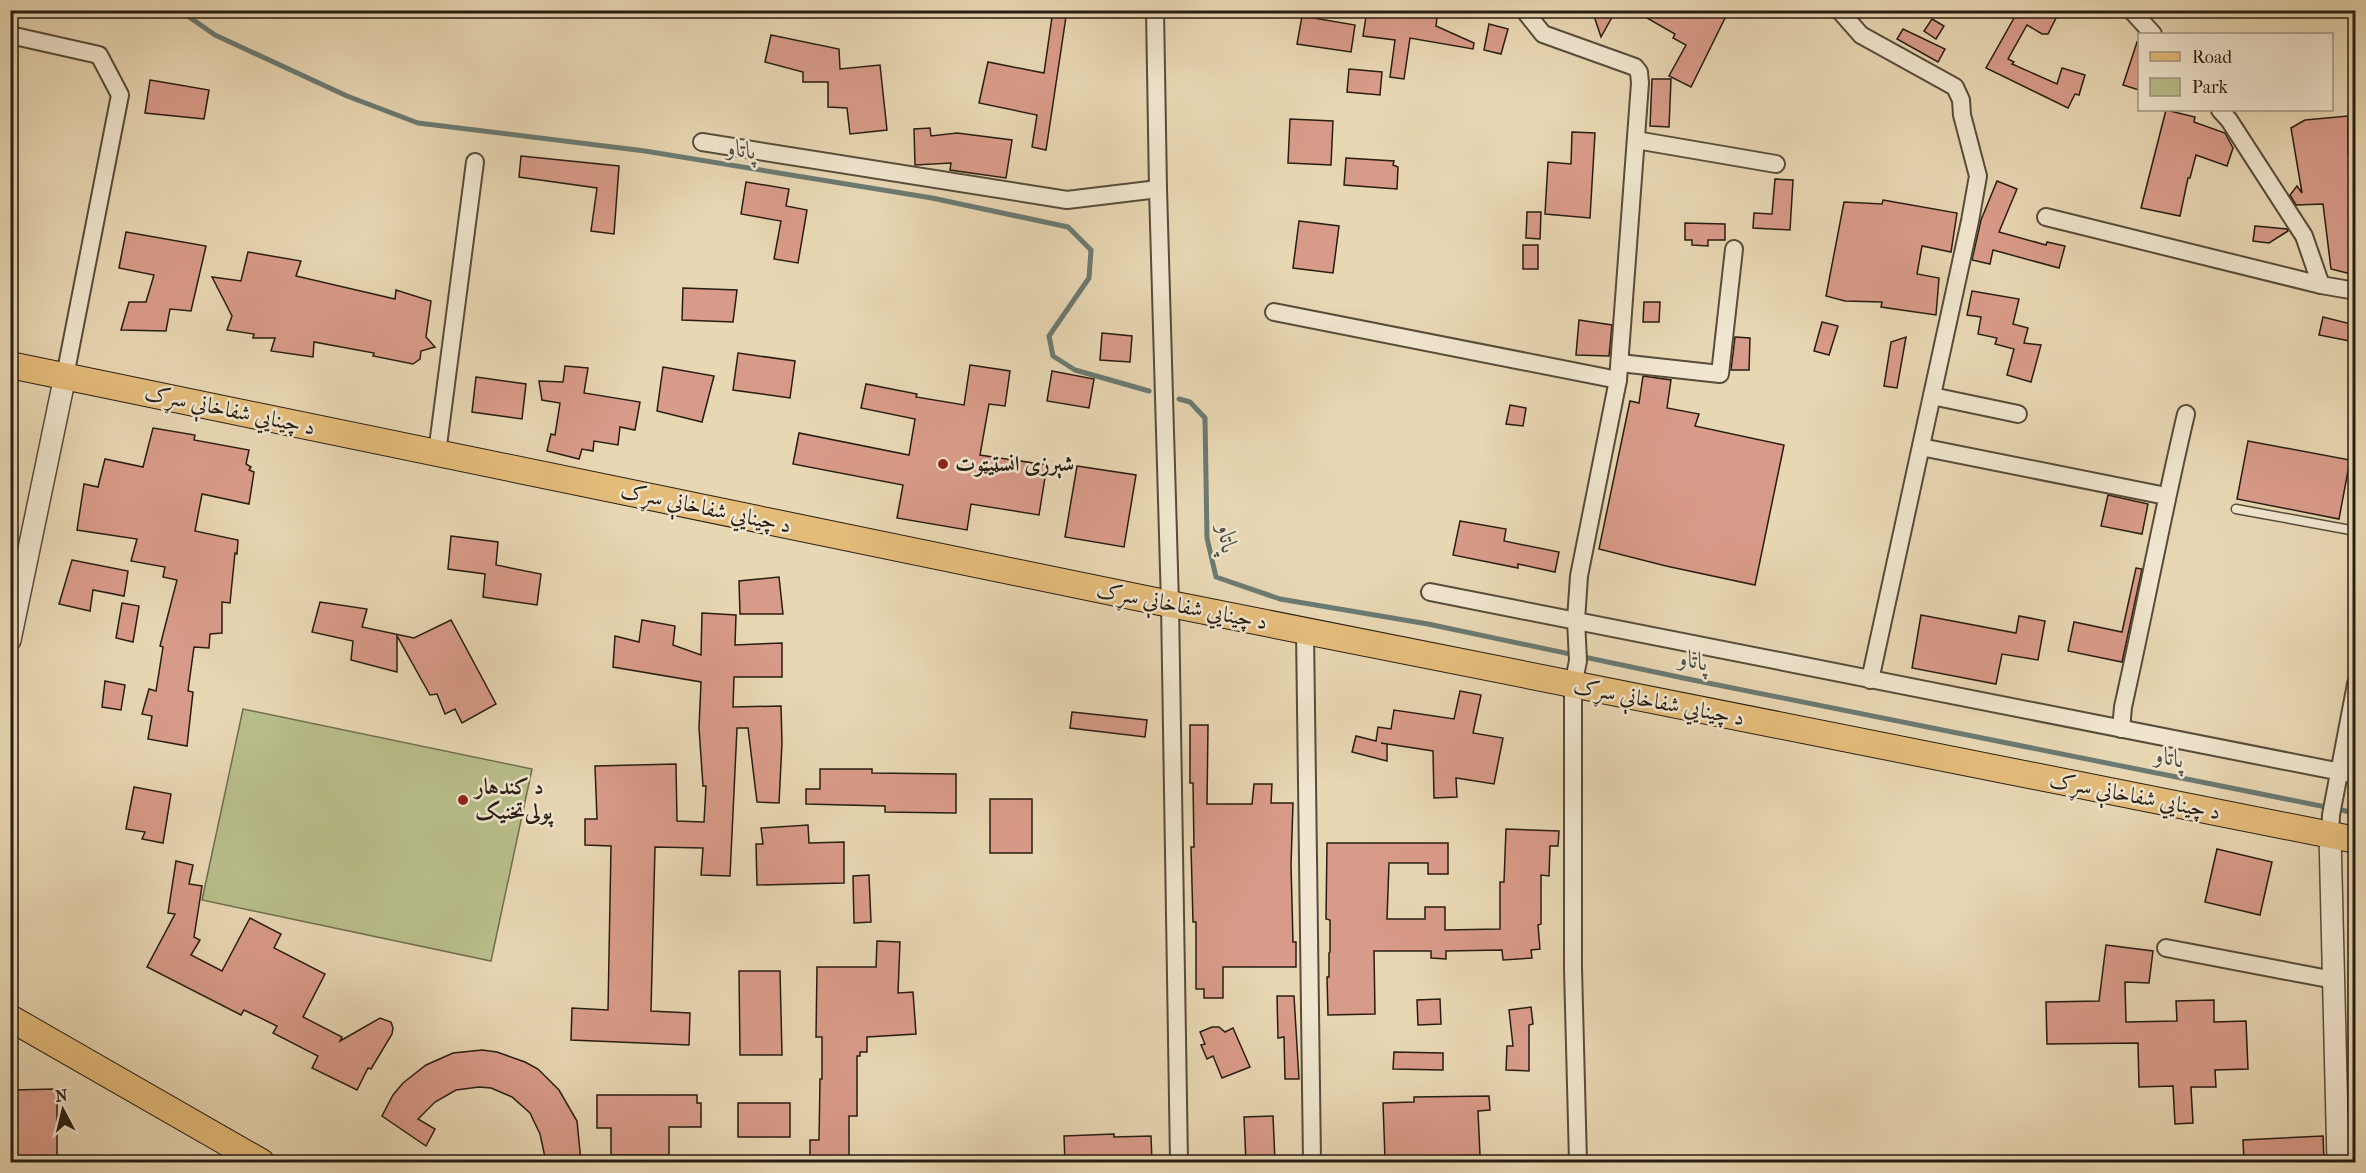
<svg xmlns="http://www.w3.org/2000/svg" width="2366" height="1173" viewBox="0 0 2366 1173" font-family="'IM FELL French Canon',Amiri,serif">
<rect width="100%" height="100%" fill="#e8d7b3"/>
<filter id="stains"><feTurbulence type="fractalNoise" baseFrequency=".00333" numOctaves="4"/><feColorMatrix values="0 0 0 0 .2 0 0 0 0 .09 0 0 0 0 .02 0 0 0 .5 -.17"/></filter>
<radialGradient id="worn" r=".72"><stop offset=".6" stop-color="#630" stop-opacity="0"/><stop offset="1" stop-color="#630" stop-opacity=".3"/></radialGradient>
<path fill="#b8be8b" stroke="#706e4e" stroke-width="1.5" d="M243 709 532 769 491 961 202 900Z"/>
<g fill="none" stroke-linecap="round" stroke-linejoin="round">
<g stroke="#6b7a72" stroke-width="5">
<path d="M179 10 215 35 347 96 418 123 645 151 932 198 1068 227 1091 250 1089 278 1049 336 1053 356 1075 370 1149 391"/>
<path d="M1179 399 1190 402 1205 418 1207 538 1216 577 1280 599 1428 624 1688 679 2356 813"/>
</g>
</g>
<g fill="#d99b89" stroke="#271d12" stroke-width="1.5">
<path d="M1053 10H1067L1046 150 1032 147 1037 115 979 103 988 62 1044 73Z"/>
<path d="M1367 10H1386L1437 18 1436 26 1474 43 1473 49 1410 38 1404 79 1390 77 1395 40 1363 36Z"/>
<path d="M1599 10H1616L1601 37 1595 19Z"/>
<path d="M1633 10H1729L1691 87 1669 76 1686 45 1673 38 1675 34Z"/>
<path d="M2001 10H2060L2048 34H2042L2027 25 2008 59 2014 62 2012 64 2057 84 2062 68 2085 75 2079 95 2075 94 2068 108 1986 68 2014 18Z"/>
<path d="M1302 16 1355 25 1351 52 1297 44Z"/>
<path d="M1932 19 1944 26 1936 39 1924 31Z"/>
<path d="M1489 24 1508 29 1501 54 1484 50Z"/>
<path d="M1903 29 1945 49 1938 62 1897 39Z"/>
<path d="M771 35 839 49 840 69 880 65 887 130 850 134 847 108 828 107V82H803V72L765 62Z"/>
<path d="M2137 42 2139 43V90L2123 85Z"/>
<path d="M1349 69 1382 72 1380 95 1347 92Z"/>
<path d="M1652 79H1671L1669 127 1650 126Z"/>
<path d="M150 80 209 90 204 119 145 113Z"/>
<path d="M2166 110 2195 117 2194 122 2225 133 2233 148 2227 166 2196 155 2190 178H2188L2180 216 2141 208Z"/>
<path d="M2348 116V153L2355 155V275L2331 269 2323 204 2296 205 2290 195 2297 186 2302 193 2291 128 2305 120Z"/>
<path d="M1290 119 1333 121 1331 165 1288 163Z"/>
<path d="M930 128 931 136 957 133 1012 140 1006 178 950 170 951 163 915 165 914 129Z"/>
<path d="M1572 132 1595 133 1590 218 1545 214 1548 162 1571 164Z"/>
<path d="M521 156 619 166 614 234 591 231 597 188 519 177Z"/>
<path d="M1346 158 1394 161 1393 165 1398 167 1397 189 1344 185Z"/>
<path d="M1775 179 1793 180 1790 230 1753 228 1754 213 1772 214Z"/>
<path d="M1997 181 2017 189 1999 232 2046 245 2047 242 2065 246 2059 268 1993 250 1990 264 1972 260 1981 220Z"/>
<path d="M746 182 789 189 786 206 807 210 798 263 774 259 781 221 741 214Z"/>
<path d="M1883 200 1957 213 1951 252 1922 246 1917 274 1939 278 1936 315 1881 307 1882 302 1845 301 1826 296 1844 202 1882 204Z"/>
<path d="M1527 212H1541L1540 239 1526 238Z"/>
<path d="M1299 221 1339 226 1333 273 1293 268Z"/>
<path d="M1685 223 1725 224V240H1708V246L1692 245V240H1685Z"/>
<path d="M2255 226 2287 229 2288 231 2269 243 2253 241Z"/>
<path d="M126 232 206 246 191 311 170 309 166 331 121 330 129 302H146L154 275 119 268Z"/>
<rect x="1523" y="245" width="15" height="24"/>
<path d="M248 252 301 261 296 276 395 299 396 290 431 301 426 337 435 347 421 351 420 359 413 364 373 356 374 353 314 342 313 357 271 351 275 338H253L254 334 227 330 232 316 212 277 241 281Z"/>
<path d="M683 288 737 290 733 322 682 320Z"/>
<path d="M1972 291 2019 299 2013 324 2028 328 2024 343 2041 345 2031 382 2007 375 2014 349 1995 344 1997 338 1978 334 1981 317 1967 315Z"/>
<path d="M1644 302H1660L1659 322H1643Z"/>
<path d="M2323 317 2355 325V342L2319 335Z"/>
<path d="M1579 320 1612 325 1609 356 1576 355Z"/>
<path d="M1822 322 1838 326 1829 355 1814 351Z"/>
<path d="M1102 333 1132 336 1130 362 1100 360Z"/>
<path d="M1735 337 1750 338 1749 370H1731Z"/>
<path d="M1906 337 1897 388 1884 386 1891 342Z"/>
<path d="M738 353 795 361 790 398 733 390Z"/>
<path d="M970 365 1010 371 1005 406 989 404 980 455 1047 465 1039 515 971 504 967 530 897 518 903 485 793 464 799 433 909 455 915 419 861 408 866 384 917 394 916 397 964 405Z"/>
<path d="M565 366 588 368 584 393 640 402 635 430 620 427 618 445 594 441 593 451 582 449 579 459 547 451 551 434 555 435 560 403 542 400 539 381 563 382Z"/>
<path d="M663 367 714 376 702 422 657 411Z"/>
<path d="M1052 371 1094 379 1089 408 1047 401Z"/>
<path d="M1643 376 1671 380 1667 408 1699 414 1695 426 1784 445 1755 585 1666 566 1599 549 1630 401 1639 403Z"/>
<path d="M476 377 526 384 522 419 472 412Z"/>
<path d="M1510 405 1526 408 1523 426 1506 424Z"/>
<path d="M153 428 195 435 194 440 249 450 246 464 251 467 249 470 254 472 249 504 202 494 195 531 238 540 237 554 235 553 230 603 222 602V633L210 634 209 648 194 647 188 691 193 692 187 746 148 739 152 716 142 714 149 689 156 691 163 647 160 646 177 580 163 577 165 567 131 561 137 539 77 530 84 484 98 487 105 459 143 467Z"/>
<path d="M2248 441 2350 460 2339 519 2237 499Z"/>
<path d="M1077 466 1136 475 1124 547 1065 537Z"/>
<path d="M2108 495 2148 504 2142 534 2101 526Z"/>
<path d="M1460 521 1506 529 1504 541 1559 552 1555 572 1518 564V568L1453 555Z"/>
<path d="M451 536 498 542 496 565 541 574 537 605 483 597 485 574 448 569Z"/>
<path d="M72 560 128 571 124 596 93 590 90 611 59 604Z"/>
<path d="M2136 568 2142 569 2122 662 2068 651 2074 622 2122 632Z"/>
<path d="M779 577 783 614H740L739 581Z"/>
<path d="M320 602 367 609 362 627 414 638 451 620 496 704 462 723 455 709 445 714 437 694 430 695 397 636V672L351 660 353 641 312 632Z"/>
<path d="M122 603 139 606 133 642 116 638Z"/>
<path d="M702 613 736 615 735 645 782 643V677H734L733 707 781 706 782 743 779 803 757 802 748 728H737L730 876 701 875 703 848 655 847 651 1011 690 1013 689 1045 571 1040 572 1008 608 1010 611 846 585 845V819H597L595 766 676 764 677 821 704 822 706 786H703L699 728 701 682 613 667 615 636 639 642 642 620 675 626 673 645 701 655Z"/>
<path d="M1921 615 2016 633 2019 616 2045 621 2038 660 2002 654 1996 684 1912 668Z"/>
<path d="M105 681 125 685 121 710 102 707Z"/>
<path d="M1460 691 1481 695 1473 733 1503 738 1494 784 1456 778 1457 797 1434 798 1433 751 1381 743 1387 744V761L1352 752 1356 736 1376 741 1378 727 1391 729 1394 710 1454 719Z"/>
<path d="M1072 712 1147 720 1145 737 1070 728Z"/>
<path d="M1190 725H1208L1207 804H1252L1254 784H1272L1271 803H1293L1291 865 1293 942H1296V967H1223V998H1204V989H1196V922H1193L1191 847H1194L1193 783H1190Z"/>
<path d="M820 769H872V773L956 774V813L885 812V806L806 804V789H820Z"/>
<path d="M134 787 171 794 163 843 142 839 145 832 126 829Z"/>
<rect x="990" y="799" width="42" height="54"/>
<path d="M808 825 809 843 844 842V883L757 885 756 844H763L761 828Z"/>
<path d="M1506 829 1559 831 1558 846H1550L1549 876 1541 875V924L1538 925 1540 949 1531 950 1532 958 1503 960 1502 950 1446 951V959L1431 958V951H1374L1375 1014 1328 1015 1327 977H1329V953L1330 952V920L1326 919 1327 843H1448V874H1428V863H1389L1387 919H1425V907H1445V930L1500 929V882H1504Z"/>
<path d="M2217 849 2272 862 2260 915 2205 902Z"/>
<path d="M176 861 193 865 189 884 202 886 194 937 200 940 191 955 222 971 250 918 281 934 274 948 325 974 303 1017 342 1037 340 1041 380 1018 391 1022 393 1028 392 1034 371 1069 368 1068 357 1090 312 1068 318 1056 273 1033 277 1026 244 1010 241 1015 147 967 175 914 168 913Z"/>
<path d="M869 875 871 922 854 923 853 876Z"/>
<path d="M877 941 900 942 898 993 913 992 916 1034 867 1037V1052H860V1056H857V1116H849V1162H810V1140H819L820 1079H822V1037H816L817 967H876Z"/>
<path d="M2106 945 2153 951 2149 983 2125 982 2126 1022 2177 1021 2176 1001 2214 1000V1022L2246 1021 2248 1069 2215 1070 2216 1087H2191L2193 1123 2175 1124 2173 1086 2139 1087 2138 1043 2047 1044 2046 1002 2099 1001Z"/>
<path d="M739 971H780L782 1055H740Z"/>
<path d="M1277 996H1294L1299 1079H1285L1284 1037 1278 1038Z"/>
<path d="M1440 999 1441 1024 1418 1025 1417 1000Z"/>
<path d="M1531 1007 1533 1024 1529 1025V1071L1506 1070 1507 1046H1513L1509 1010Z"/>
<path d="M1212 1027H1219L1225 1032 1233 1028 1250 1067 1222 1078 1213 1056 1207 1059 1201 1045 1205 1044 1200 1032Z"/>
<path d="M482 1050 497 1052 525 1062 538 1069 559 1090 577 1121 581 1162H546L540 1134 530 1113 512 1097 491 1088 479 1087 456 1090 435 1102 418 1119 435 1129 426 1146 382 1116 393 1095 403 1083 426 1065 453 1053Z"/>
<path d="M1394 1052 1443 1053V1070L1393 1069Z"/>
<path d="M57 1089V1162H10V1090Z"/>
<path d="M597 1095H697V1103H701V1127H669V1155H611V1128H597Z"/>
<path d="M1489 1096 1490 1110 1478 1111 1480 1155 1449 1156V1161L1432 1162V1158L1385 1159 1383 1103 1414 1102V1097Z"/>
<rect x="738" y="1103" width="52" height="34"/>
<path d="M1273 1116 1275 1162H1246L1244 1117Z"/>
<path d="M1114 1134V1137L1151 1136 1152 1162H1065L1064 1136Z"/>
<path d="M2323 1136 2324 1162H2244L2243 1140Z"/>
</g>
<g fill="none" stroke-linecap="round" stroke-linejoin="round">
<g stroke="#574c3a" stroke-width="11">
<path id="service" d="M2236 509 2356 531"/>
</g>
<g stroke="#574c3a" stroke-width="20">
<g id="minor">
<path d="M1155 10 1158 189 1170 604 1179 1162"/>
<path d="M1524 10 1543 34 1635 67 1639 72 1640 83 1618 380 1579 576 1576 620 1578 661 1573 685V968L1578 1162"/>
<path d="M1839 10 1861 35 1955 87 1961 100 1962 115 1978 176 1970 221 1870 680"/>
<path d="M2131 10 2153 34"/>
<path d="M10 35 99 55 120 95 65 376"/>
<path d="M2220 110 2229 120 2304 236 2321 285"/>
<path d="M1636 140 1776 164"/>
<path d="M702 142 1067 200 1158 189"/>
<path d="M2046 217 2321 285 2356 291"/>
<path d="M1274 312 1618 380"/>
<path d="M1620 363 1720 374 1734 249"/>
<path d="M1932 396 2018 414"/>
<path d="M1921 447 2166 496"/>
<path d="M437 453 475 162"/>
<path d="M1430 592 2356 775"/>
<path d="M1305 631 1312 1162"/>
<path d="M2121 729 2123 707C2145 609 2163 511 2186 414"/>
<path d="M2330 835 2331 815 2356 684"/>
<path d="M2166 948 2334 980"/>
</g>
</g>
<g stroke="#574c3a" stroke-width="24">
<g id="tertiary">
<path d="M10 640 65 376"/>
<path d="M2330 835 2338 1162"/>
</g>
</g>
<g stroke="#271d12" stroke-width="28">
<g id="primary">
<path d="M10 365 1170 604 2356 840"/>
<path d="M10 1018 261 1162"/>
</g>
</g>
<use href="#service" stroke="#f0e5ce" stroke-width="8"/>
<use href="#minor" stroke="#f0e5ce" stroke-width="16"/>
<use href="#tertiary" stroke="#f0e5ce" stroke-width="21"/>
<use href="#primary" stroke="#e4bc7a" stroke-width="26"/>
</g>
<g fill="#8f2418" stroke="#f0e5ce" stroke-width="2">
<circle cx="943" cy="464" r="6"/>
<circle cx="463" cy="800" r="6"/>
</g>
<g text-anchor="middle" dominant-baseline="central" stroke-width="5" stroke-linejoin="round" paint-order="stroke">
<g font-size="22" fill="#271d12" stroke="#f0e5ce">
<text transform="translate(230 410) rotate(12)">د چينايي شفاخانې سړک</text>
<text transform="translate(706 508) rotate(12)">د چينايي شفاخانې سړک</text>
<text transform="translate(1182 606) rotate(11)">د چينايي شفاخانې سړک</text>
<text transform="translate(1659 702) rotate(11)">د چينايي شفاخانې سړک</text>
<text transform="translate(2135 796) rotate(11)">د چينايي شفاخانې سړک</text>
</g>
<g font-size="22" font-weight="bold" fill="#271d12" stroke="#f0e5ce" text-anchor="start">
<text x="955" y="464">شېرزی انسټيټوت</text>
<text x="475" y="787">د کندهار<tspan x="475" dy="25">پولی‌تخنیک</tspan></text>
</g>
<g font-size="24" font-style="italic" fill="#494c42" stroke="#f0e5ce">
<text transform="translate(742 149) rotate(9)">پاتاو</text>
<text transform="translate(1228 539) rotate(82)">پاتاو</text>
<text transform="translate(1694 660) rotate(12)">پاتاو</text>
<text transform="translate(2170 757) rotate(12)">پاتاو</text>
</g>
</g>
<rect width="2366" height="1173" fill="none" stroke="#e8d7b3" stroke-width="36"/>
<rect x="12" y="12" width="2342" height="1149" fill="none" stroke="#271d12" stroke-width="3"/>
<rect x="18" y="18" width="2330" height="1137" fill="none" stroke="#271d12" stroke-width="1.5"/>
<rect x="2138" y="33" width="195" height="78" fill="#f0e5ce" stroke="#a09583" stroke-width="1.5"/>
<rect x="2150" y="52" width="30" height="9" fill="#e4bc7a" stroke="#a09583" stroke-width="1.5"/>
<text x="2192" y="63" font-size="18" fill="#271d12">Road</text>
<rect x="2150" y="78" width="30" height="18" fill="#b8be8b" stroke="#a09583" stroke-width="1.5"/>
<text x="2192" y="93" font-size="18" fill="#271d12">Park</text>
<g transform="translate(63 1110) rotate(353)" stroke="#f0e5ce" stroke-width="4.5" paint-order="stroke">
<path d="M0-4.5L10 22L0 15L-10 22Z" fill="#271d12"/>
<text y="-9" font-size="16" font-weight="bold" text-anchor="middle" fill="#271d12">N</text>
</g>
<rect width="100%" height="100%" filter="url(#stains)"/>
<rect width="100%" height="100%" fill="url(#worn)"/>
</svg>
